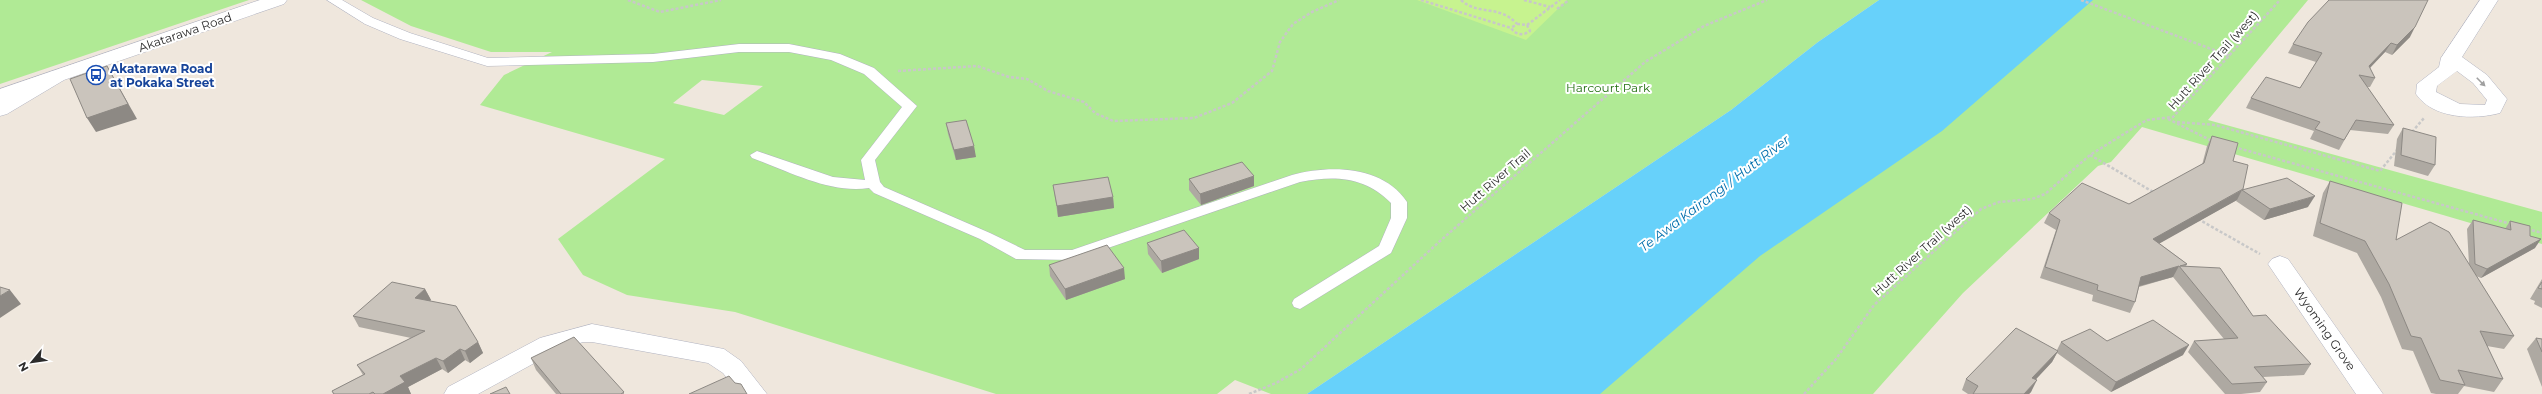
<svg xmlns="http://www.w3.org/2000/svg" width="2542" height="394" viewBox="0 0 2542 394" font-family="Montserrat,sans-serif">
<rect width="100%" height="100%" fill="#efe7dd"/>
<g fill="#b0ea95" fill-rule="evenodd">
<path d="M0 0H249L0 84Z"/>
<path d="M361 0H1879L1818 42 1731 110 1307 394H1271L1235 380 1217 394H996L735 312 627 295 583 275 558 239 665 159 480 105 504 75 552 52H491L411 26ZM702 80 763 86 724 115 673 103Z"/>
<path d="M2054 0H2308L2208 120 2542 212V244L2142 127 2111 162 2098 166 1963 293 1873 394H1584Z"/>
</g>
<path fill="#c7f38f" d="M1417 0H1567L1526 40Z"/>
<path fill="#67d1fa" d="M1879 0H2093L1942 131 1760 256 1600 394H1307L1731 110 1818 42Z"/>
<g fill="none" stroke-linecap="round" stroke-linejoin="round">
<g stroke="#b1b3c1" stroke-width="1">
<path id="lane" d="M327 0H342L373 18 410 33 488 58 653 54 739 44H789L840 54 874 68 917 106 875 160 880 182 884 187 990 233 1025 250H1072L1292 175C1330 165 1382 165 1407 202V218L1391 253 1300 309 1294 307 1292 303 1294 299 1379 246 1391 218V203C1365 177 1336 175 1300 182L1073 260 1016 259 980 239 874 193 869 188C830 194 788 171 752 158L750 155 757 151 833 177 865 180 861 160 902 107 864 74 831 60 789 52H739L653 62 487 66 400 39 365 24Z"/>
</g>
<g stroke="#b1b3c1" stroke-width="1">
<g id="street">
<path d="M2480 0H2498L2462 57 2487 75 2507 99 2500 113C2474 120 2433 119 2416 94L2417 84 2439 67 2441 58ZM2457 71 2473 83 2487 100 2485 105 2460 104 2436 92 2437 86Z"/>
<path d="M57 70 64 72 67 76 64 80 7 114 0 116V101L50 72Z"/>
<path d="M2280 256 2288 259 2383 394H2356L2268 264 2272 259Z"/>
<path d="M592 324 724 349 741 361 767 394H740L723 373 708 363 592 342H583L558 350 478 394H444L448 387 540 338Z"/>
</g>
</g>
<g stroke="#b1b3c1" stroke-width="1">
<path id="secondary" d="M260 0H287L284 4 0 102V89Z"/>
</g>
<g stroke="#c8c8c8" stroke-width="2.5" stroke-dasharray="3 2" stroke-linecap="butt">
<path d="M628 0 660 12 721 0"/>
<path d="M1421 0 1511 28"/>
<path d="M1461 0C1478 16 1499 4 1517 24"/>
<path d="M1524 0 1550 7"/>
<path d="M2081 0 2230 56"/>
<path d="M1557 9 1569 0"/>
<path d="M1517 24 1527 25 1530 31C1523 36 1516 35 1511 28Z"/>
<path d="M1527 25 1560 0"/>
<path d="M898 71 977 66 1009 77 1027 79 1048 91 1084 102 1095 113 1113 121 1194 118 1232 103 1272 71 1280 42 1293 24 1312 12 1339 0"/>
<path d="M2168 119 2212 141"/>
<path d="M2177 122 2215 125 2380 171 2397 150"/>
<path d="M2412 132 2424 118"/>
<path d="M2234 147 2511 224"/>
<path d="M2090 155 2155 193"/>
<path d="M2198 219 2260 254"/>
<path d="M2527 229 2542 233"/>
<path d="M1249 394 1276 383 1301 369 1440 241 1645 62 1704 26 1767 0"/>
<path d="M1804 394 1836 359 1874 305 1981 209 1999 202 2032 199 2045 194 2090 155 2135 127 2147 120 2173 117 2280 0"/>
</g>
<use href="#lane" fill="#fff" fill-rule="evenodd"/>
<use href="#street" fill="#fff" fill-rule="evenodd"/>
<use href="#secondary" fill="#fff" fill-rule="evenodd"/>
</g>
<g fill="#aea9a2">
<path d="M2410 37 2392 55 2385 52 2370 68 2375 78 2370 87H2367L2394 125 2388 134 2350 130 2339 150 2310 139 2314 131 2246 108 2251 98 2300 88 2316 62 2288 53 2293 44Z"/>
<path d="M946 123 976 157 956 160 948 134Z"/>
<path d="M2403 128 2435 165 2428 176 2394 166 2397 139Z"/>
<path d="M2212 136 2233 161 2243 190 2308 207 2264 220 2236 201 2237 200 2159 243 2187 264 2186 266 2253 316 2311 364 2304 375 2263 377 2267 382 2260 392 2241 394H2225L2188 352 2194 341 2224 339 2173 277 2139 287 2135 302 2130 313 2092 301 2093 295 2040 278 2056 230 2044 223 2049 213 2129 204 2202 165 2207 146Z"/>
<path d="M1189 179 1254 186 1201 205 1189 190Z"/>
<path d="M2330 181 2396 240 2469 264 2467 229 2473 220 2505 229 2510 221 2530 236 2535 248 2481 278 2476 276 2514 336 2504 349 2487 346 2503 379 2494 392 2464 386 2458 394H2436L2431 393 2413 351 2402 349 2381 297 2357 253 2313 236 2323 193Z"/>
<path d="M1053 185 1113 197 1114 208 1058 217Z"/>
<path d="M1147 243 1199 248V259L1162 273 1148 254Z"/>
<path d="M1049 265 1125 279 1066 300 1050 276Z"/>
<path d="M2542 279V308L2534 304 2535 301 2530 299Z"/>
<path d="M425 289 431 300 430 301 478 342 483 353 470 363 465 360 448 373 442 369 408 387 411 394H333L332 391 363 375 357 365 411 338 359 327 353 316Z"/>
<path d="M2536 338 2542 339V387L2527 349Z"/>
<path d="M2107 341 2183 355 2111 392 2057 353 2052 362 2035 380 2031 392 2029 394H1968L1962 390 1966 379 2057 350 2061 342Z"/>
<path d="M531 358 624 392V394H556L536 370Z"/>
</g>
<g fill="#8d8984">
<path d="M2415 27 2410 37 2392 55 2397 45Z"/>
<path d="M2391 43 2385 52 2363 75 2369 66Z"/>
<path d="M107 66 137 119 96 132 87 118Z"/>
<path d="M974 146 976 157 956 160 954 150Z"/>
<path d="M1254 176V186L1201 205 1200 194Z"/>
<path d="M2242 190 2237 200 2148 250 2153 239Z"/>
<path d="M2315 196 2308 207 2264 220 2270 209Z"/>
<path d="M1113 197 1114 208 1058 217 1057 206Z"/>
<path d="M2541 239 2535 248 2481 278 2487 269Z"/>
<path d="M1199 248V259L1162 273 1161 261Z"/>
<path d="M2179 266 2173 277 2136 287 2141 277Z"/>
<path d="M1124 268 1125 279 1066 300 1065 289Z"/>
<path d="M425 289 431 300 421 309 415 298Z"/>
<path d="M10 290 21 304 0 318V296Z"/>
<path d="M478 342 483 353 470 363 465 351Z"/>
<path d="M2189 345 2183 355 2111 392 2116 382Z"/>
<path d="M460 349 465 360 448 373 443 361Z"/>
<path d="M2058 351 2052 362 2027 389 2032 378Z"/>
<path d="M436 358 442 369 408 387 411 394H383L400 376Z"/>
<path d="M2037 380 2031 392 2029 394H2024Z"/>
</g>
<g fill="#cac4bc" stroke="#8d8984">
<path d="M2329 0H2428L2415 27 2397 45 2391 43 2369 66 2375 78 2359 75 2394 125 2356 120 2344 140 2315 129 2320 122 2251 98 2266 77 2300 88 2322 53 2293 44 2308 22Z"/>
<path d="M107 66 128 104 87 118 70 79Z"/>
<path d="M966 120 974 146 954 150 946 123Z"/>
<path d="M2403 128 2436 137 2435 165 2401 155Z"/>
<path d="M2212 136 2238 143 2233 161 2248 165 2243 189 2153 239 2187 264 2180 266 2220 268 2253 316 2266 315 2311 364 2254 367 2267 382 2232 384 2194 341 2238 338 2179 266 2141 277 2135 302 2097 290 2098 285 2045 267 2060 220 2049 213 2082 183 2129 204 2204 163Z"/>
<path d="M1242 162 1254 176 1200 194 1189 179Z"/>
<path d="M1108 177 1113 197 1057 206 1053 185Z"/>
<path d="M2287 178 2315 196 2270 209 2242 190Z"/>
<path d="M2330 181 2402 203 2396 240 2430 222 2449 232 2514 336 2480 331 2503 379 2458 370 2465 385 2440 380 2421 338 2411 336 2389 284 2365 241 2320 223Z"/>
<path d="M2473 220 2511 230 2510 221 2530 226V236L2541 239 2487 269 2475 264Z"/>
<path d="M1184 230 1199 248 1161 261 1147 243Z"/>
<path d="M1107 245 1124 268 1065 289 1049 265Z"/>
<path d="M392 282 425 289 415 298 456 306 478 342 465 351 460 349 443 361 436 358 400 376 405 382 383 394H375L373 392 369 394H334L332 391 365 374 357 365 425 331 353 316Z"/>
<path d="M2542 282V289L2538 288Z"/>
<path d="M0 287 10 290 0 296Z"/>
<path d="M2153 320 2189 345 2116 382 2061 342 2090 329 2107 341Z"/>
<path d="M2016 328 2058 351 2032 378 2037 380 2024 394H1973L1978 386 1966 379Z"/>
<path d="M574 337 624 392 621 394H561L531 358Z"/>
<path d="M2536 338 2542 339V352Z"/>
<path d="M729 376 735 383 741 384 747 394H689Z"/>
<path d="M506 387 510 394H490Z"/>
</g>
<defs><path id="oneway-solid" d="M-6-.8H1V-3.2L6.5 0L1 3.2V.8H-6Z"/></defs>
<use fill="#a0a0a0" href="#oneway-solid" transform="translate(2481 82) rotate(45)"/>
<defs>
<g id="bus-ring" transform="scale(1)"><circle r="9.5" fill="#fff" stroke="#1a4fb4" stroke-width="1.5"/><path d="M-5-6H5V4H4V6H2V4H-2V6H-4V4H-5ZM-3.5-4V0h7V-4ZM-3.5 1.2v1.5H-2V1.2ZM2 1.2v1.5H3.5V1.2Z" fill="#1a4fb4"/></g>
</defs>
<g fill-rule="evenodd">
<use href="#bus-ring" x="96" y="75"/>
</g>
<g text-anchor="middle" dominant-baseline="central" stroke-width="4" stroke-linejoin="round" paint-order="stroke">
<g font-size="12" fill="#2c2c2c" stroke="#fff">
<text transform="translate(185 32) rotate(-19)">Akatarawa Road</text>
<text transform="translate(2213 60) rotate(-48)">Hutt River Trail (west)</text>
<text transform="translate(1495 180) rotate(-41)">Hutt River Trail</text>
<text transform="translate(1922 250) rotate(-42)">Hutt River Trail (west)</text>
<text transform="translate(2325 329) rotate(55)">Wyoming Grove</text>
</g>
<g font-size="12" font-weight="bold" fill="#164399" stroke="#fff" text-anchor="start">
<text x="110" y="68">Akatarawa Road<tspan x="110" dy="14">at Pokaka Street</tspan></text>
</g>
<g font-size="12" fill="#257113" stroke="#fff">
<text x="1608" y="87">Harcourt Park</text>
</g>
<g font-size="13" font-style="italic" fill="#006eac" stroke="#fff">
<text transform="translate(1714 193) rotate(-37)">Te Awa Kairangi / Hutt River</text>
</g>
</g>
<g transform="translate(32 362) rotate(241)" stroke="#ffffff" stroke-width="3" paint-order="stroke">
<path d="M0-3L7 15L0 10L-7 15Z" fill="#2c2c2c"/>
<text y="-6" font-size="11" font-weight="bold" text-anchor="middle" fill="#2c2c2c">N</text>
</g>
</svg>
